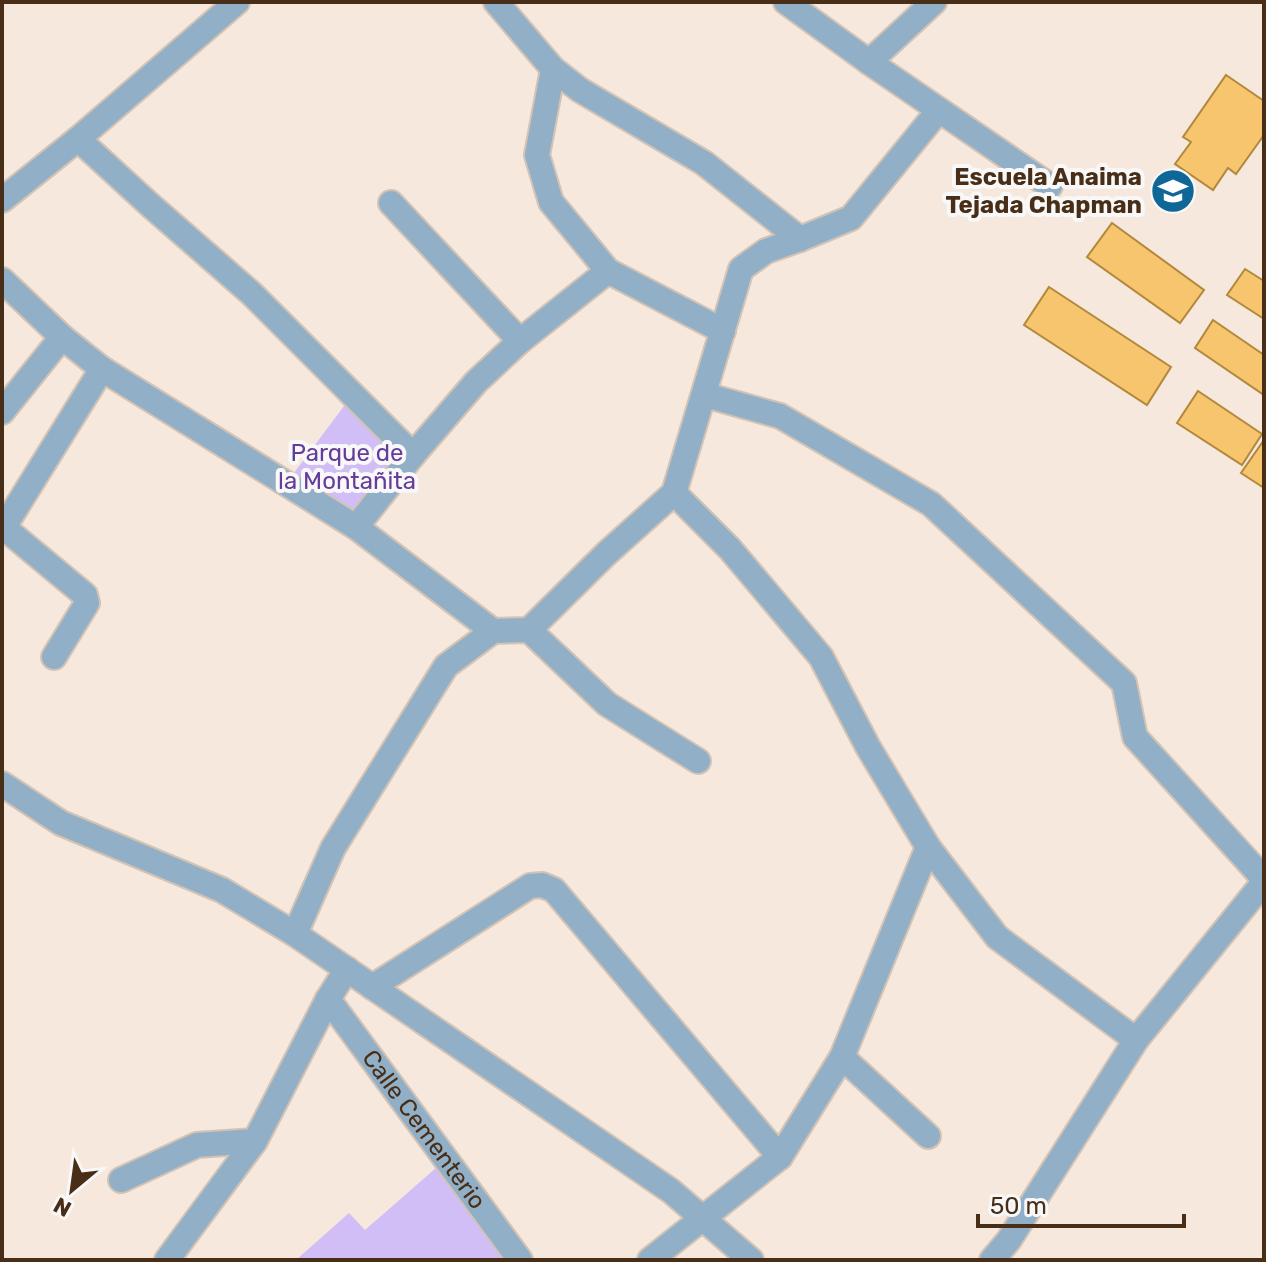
<svg xmlns="http://www.w3.org/2000/svg" width="1266" height="1262" viewBox="0 0 1266 1262" font-family="Rubik,sans-serif">
<rect width="100%" height="100%" fill="#f6e8dd"/>
<g fill="#d1bef6">
<path d="M347 402 403 457 355 518 291 477Z"/>
<path d="M436 1168 507 1260H296L349 1213 365 1230Z"/>
</g>
<g fill="#f6c56e" stroke="#b2883b" stroke-width="2">
<path d="M1226 75 1264 101V135L1236 174 1228 168 1213 190 1175 164 1191 142 1183 137Z"/>
<path d="M1112 223 1204 290 1180 323 1087 257Z"/>
<path d="M1245 269 1264 281V319L1227 295Z"/>
<path d="M1049 287 1171 367 1147 405 1024 325Z"/>
<path d="M1213 320 1264 355V395L1195 348Z"/>
<path d="M1198 391 1262 434 1242 465 1177 423Z"/>
<path d="M1264 440V488L1241 473Z"/>
</g>
<g fill="none" stroke-linecap="round" stroke-linejoin="round">
<g stroke="#d3c3b5" stroke-width="28">
<g id="street">
<path d="M496 2 553 69 580 90 704 163 800 239"/>
<path d="M786 2 869 62 1050 186"/>
<path d="M869 62 934 2"/>
<path d="M553 69 537 155 551 202 608 271 723 331"/>
<path d="M78 139 149 204 252 294 413 455"/>
<path d="M2 200 78 139 237 2"/>
<path d="M391 203 520 341"/>
<path d="M2 280 62 337 102 369 356 527 493 631 446 666 333 848 295 934"/>
<path d="M705 395 780 416 931 504 1124 683 1135 737 1264 879"/>
<path d="M2 412 62 337"/>
<path d="M674 493 730 549 821 657 868 747 928 847 997 937 1136 1040"/>
<path d="M2 526 85 595 87 603 54 657"/>
<path d="M4 527 102 369"/>
<path d="M356 527 413 455 476 382 520 341 608 271"/>
<path d="M529 630 607 704 698 761"/>
<path d="M493 631 529 630 607 553 674 493 741 269 766 251 800 239 851 218 939 110"/>
<path d="M2 784 61 823 222 890 295 934 671 1191 751 1260"/>
<path d="M372 987 530 886 542 885 554 890 780 1157"/>
<path id="s1" d="M328 999 520 1260"/>
<path d="M842 1057 928 1136"/>
<path d="M121 1180 197 1145 255 1141"/>
<path d="M167 1260 255 1141 328 999 347 969"/>
<path d="M650 1260 780 1157 842 1057 928 847"/>
<path d="M992 1260 1009 1240 1136 1040 1264 882"/>
</g>
</g>
<use href="#street" stroke="#91b0c7" stroke-width="24"/>
</g>
<defs>
<g id="school-disc" transform="scale(2.3)"><circle r="9.5" fill="#0f6798" stroke="#f8f8f8"/><path d="M0-5L7-2L0 1L-7-2ZM-4 1L0 2.5L4 1V4Q0 6-4 4Z" fill="#fff"/></g>
</defs>
<g fill-rule="evenodd">
<use href="#school-disc" x="1173" y="191"/>
</g>
<g text-anchor="middle" dominant-baseline="central" stroke-width="8" stroke-linejoin="round" paint-order="stroke">
<g font-size="24" font-weight="bold" fill="#492e17" stroke="#f8f8f8" text-anchor="end">
<text x="1142" y="177">Escuela Anaima<tspan x="1142" dy="28">Tejada Chapman</tspan></text>
</g>
<g font-size="24" fill="#653c9b" stroke="#f8f8f8">
<text x="347" y="453">Parque de<tspan x="347" dy="28">la Montañita</tspan></text>
</g>
<g font-size="24" fill="#492e17" stroke="#f8f8f8">
<text stroke="none"><textPath href="#s1" startOffset="162">Calle Cementerio</textPath></text>
</g>
</g>
<rect width="1266" height="1262" fill="none" stroke="#492e17" stroke-width="8"/>
<g transform="translate(72 1190) rotate(209)" stroke="#f8f8f8" stroke-width="6" paint-order="stroke">
<path d="M0-6L14 30L0 20L-14 30Z" fill="#492e17"/>
<text y="-12" font-size="22" font-weight="bold" text-anchor="middle" fill="#492e17">N</text>
</g>
<path d="M978 1214v12h206v-12" fill="none" stroke="#492e17" stroke-width="4"/>
<text x="990" y="1214" font-size="24" fill="#492e17" stroke="#f8f8f8" stroke-width="6" paint-order="stroke">50 m</text>
</svg>
